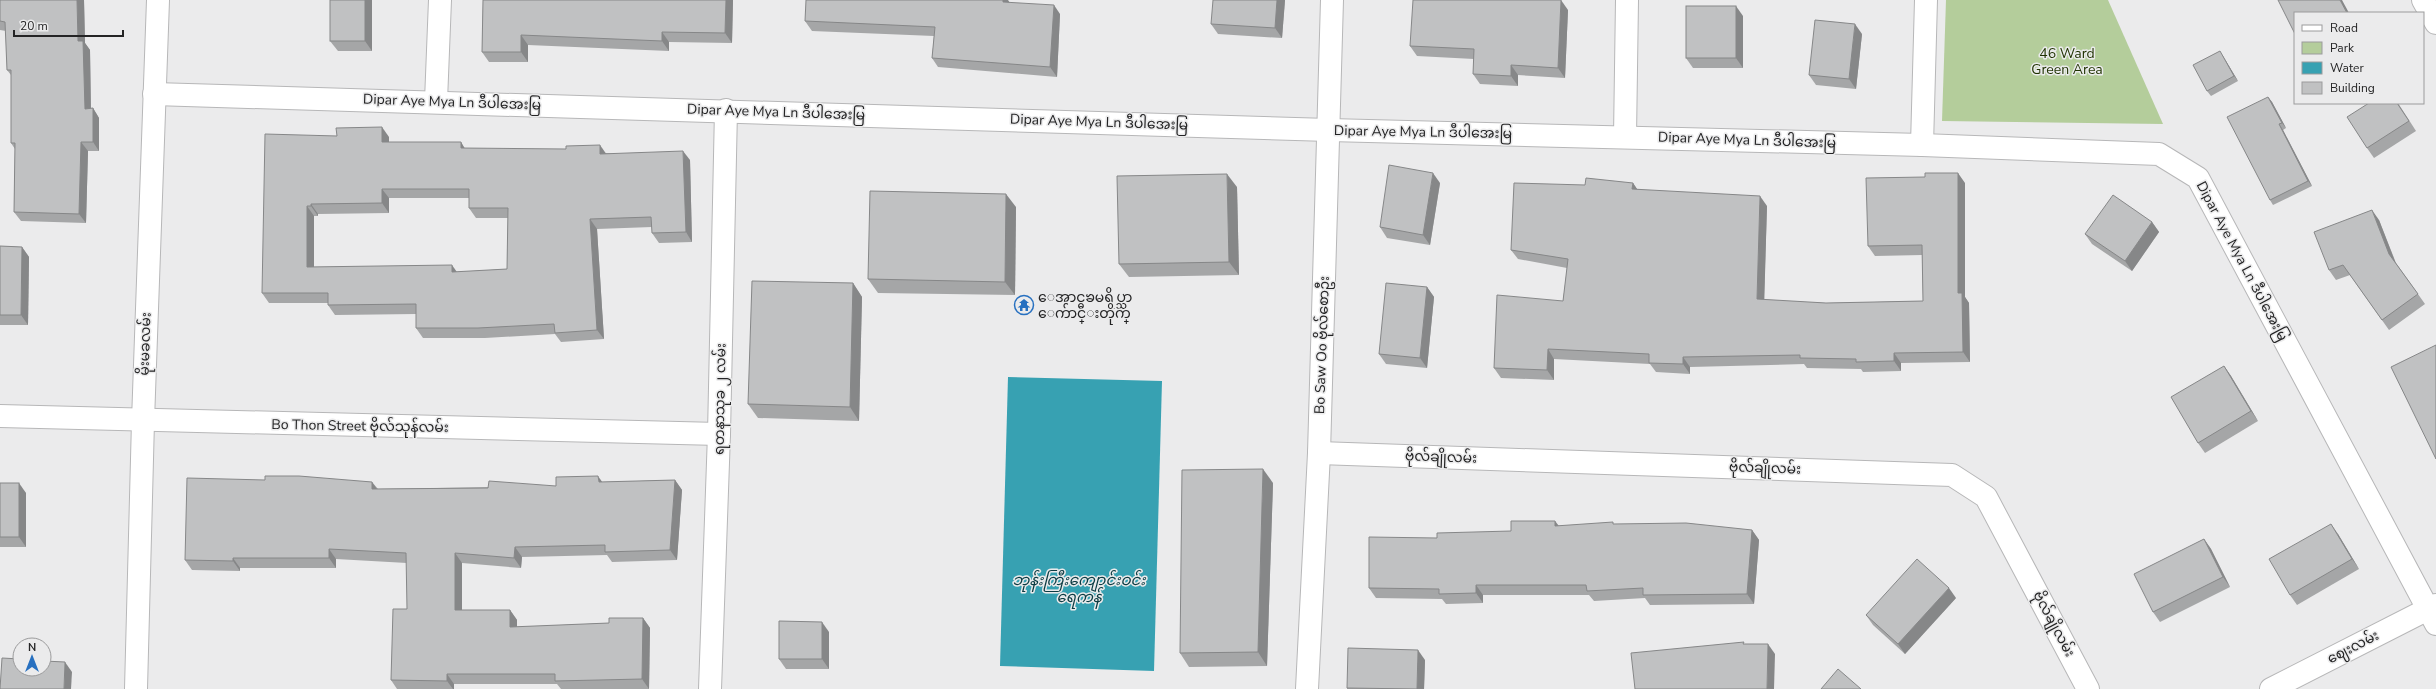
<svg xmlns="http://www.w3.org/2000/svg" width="2436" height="689" viewBox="0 0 2436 689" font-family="'Nunito Sans','Noto Sans Myanmar',sans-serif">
<rect width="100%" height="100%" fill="#ebebec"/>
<path fill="#b4cd9b" d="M1946 0H2108L2163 124 1942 121Z"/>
<path fill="#37a1b2" d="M1008 377 1162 381 1154 671 1000 666Z"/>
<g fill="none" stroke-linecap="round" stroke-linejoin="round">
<g stroke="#b7b7b8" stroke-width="24">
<g id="minor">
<path d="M2423 0 2436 23"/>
<path d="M154 94 1329 130 1922 145 2159 154 2198 178 2436 624"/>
<path d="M436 101 440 0"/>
<path d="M1625 137 1627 0"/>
<path d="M1922 145 1926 0"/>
<path d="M0 416 719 434"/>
<path d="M1319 453 1952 475 1986 497 2088 689"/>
<path d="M136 689 143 421 158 0"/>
<path d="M710 689 719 434 726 110"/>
<path d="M1307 689 1319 453 1332 0"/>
<path d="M2271 689 2436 605"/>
</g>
</g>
<use href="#minor" stroke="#fff" stroke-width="22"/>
</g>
<g fill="#a5a6a7" fill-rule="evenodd">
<path d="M0 0H84L85 43 90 50 91 108H93L99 118V151H88L86 223 21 221 14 212 15 149 11 143V75L7 70 6 31 0 30Z"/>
<path d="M372 0V51H338L330 41Z"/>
<path d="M483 0H733L732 43 669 42V51L528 45V62H489L482 52Z"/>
<path d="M1285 0 1282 38 1218 34 1211 24Z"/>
<path d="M1010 3 1060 14 1057 77 938 67 932 58 934 36 812 31 805 21Z"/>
<path d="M1568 10 1565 78 1518 75V86L1480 84 1473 74 1474 59 1417 56 1410 46Z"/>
<path d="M1743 16V68H1693L1686 58Z"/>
<path d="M1862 34 1856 89 1816 85 1809 75Z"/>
<path d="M2223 56 2238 81 2211 96 2207 91Z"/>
<path d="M2268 97 2272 102 2286 128 2283 130 2312 186 2273 205 2270 200Z"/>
<path d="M2369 103H2398L2416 131 2374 158 2367 148Z"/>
<path d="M337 136 389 137V142H461L464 148 605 153 690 160 692 242 659 243 652 233V227L597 229 604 339 561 342 555 334 485 338H423L416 328V314L335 315 328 305V303H269L262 293ZM389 198H469V208L476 218H508L507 269 457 272 314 267V216H318V214L389 213Z"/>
<path d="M1440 183 1430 245 1387 238 1380 227Z"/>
<path d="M1633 183 1637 189 1767 206 1764 300 1826 303 1923 301 1922 255 1875 256 1868 246 1965 183V297L1969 303 1970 362 1901 363V371L1863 372 1861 369 1807 368 1804 364 1690 367V374L1656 372 1650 364 1554 359V380L1501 378 1494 368 1563 301 1567 268 1518 259 1511 250Z"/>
<path d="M1237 187 1239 275 1129 277 1119 264Z"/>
<path d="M1016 207 1015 295 878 293 868 279Z"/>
<path d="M2379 220 2396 263 2425 304 2389 330 2350 275 2336 280 2329 270Z"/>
<path d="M2152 222 2159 232 2132 271 2092 244 2085 234Z"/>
<path d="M0 246 22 247 29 257 28 325H0Z"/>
<path d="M853 283 862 297 859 421 758 418 748 404Z"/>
<path d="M1427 287 1434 297 1427 368 1386 364 1379 354Z"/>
<path d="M2224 366 2231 376 2258 421 2205 453 2198 443Z"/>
<path d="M265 480 372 482 378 489 556 486 603 482 675 480 682 490 677 560 612 562 607 555 522 557 521 568 462 563V610H510L517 620V627L609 623 643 618 650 628 649 689H561L557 684H454V689H397L391 680 407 609V563L336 559V568H240V571L192 570 185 560Z"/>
<path d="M0 483 26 493V547H0Z"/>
<path d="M1273 483 1267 666 1189 667 1180 653Z"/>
<path d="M1555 521 1559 526 1615 524 1752 530 1759 540 1754 604 1650 605 1645 598 1594 601 1589 595H1483V603L1446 604 1442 599 1376 598 1369 588 1437 538 1511 531Z"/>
<path d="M2338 534 2359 569 2297 605 2290 595Z"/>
<path d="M2204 539 2211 549 2230 587 2160 622 2153 612Z"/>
<path d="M1956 598 1905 654 1873 625 1866 615Z"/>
<path d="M829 632V669H786L779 659Z"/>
<path d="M1425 660 1424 689H1347V688Z"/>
</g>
<g fill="#868788">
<path d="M77 0H84L85 43 90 50 91 118 85 109 78 41Z"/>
<path d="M365 0H372V51L365 41Z"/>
<path d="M726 0H733L732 43 725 33Z"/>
<path d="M1003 0H1008L1010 3 1003 2Z"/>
<path d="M1277 0H1285L1282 38 1275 28Z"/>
<path d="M1561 0 1568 10 1565 78 1558 68Z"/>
<path d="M2340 0H2342L2349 13H2347Z"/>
<path d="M1054 5 1060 14 1057 77 1050 67Z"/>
<path d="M1736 6 1743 16V68L1736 58Z"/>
<path d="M1855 24 1862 34 1856 89 1849 79Z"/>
<path d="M662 32 669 42V51L662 41Z"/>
<path d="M521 35 528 45V62L521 52Z"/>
<path d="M2220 51 2238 81 2234 76Z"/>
<path d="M1511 65 1518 75V86L1511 76Z"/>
<path d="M2268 97 2272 102 2286 128 2282 123Z"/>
<path d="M93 108 99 118V151L93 142Z"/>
<path d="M2279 124 2283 130 2312 186 2308 181Z"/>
<path d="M382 127 389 137V152L382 142Z"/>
<path d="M81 142 88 151 86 223 79 214Z"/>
<path d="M461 142 467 152 461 148Z"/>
<path d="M600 145 607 155 600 154Z"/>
<path d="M683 151 690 160 692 242 686 232Z"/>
<path d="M1433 173 1440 183 1430 245 1423 235Z"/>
<path d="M1958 173 1965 183V297L1969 303 1970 362 1963 352 1958 293Z"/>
<path d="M1227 174 1237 187 1239 275 1229 262Z"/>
<path d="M1633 183 1639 192 1632 189Z"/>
<path d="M382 189 389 198V213L382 203Z"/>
<path d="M1006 194 1016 207 1015 295 1005 282Z"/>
<path d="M1760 196 1767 206 1764 309 1757 299Z"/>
<path d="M311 204 318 214V216L311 206Z"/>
<path d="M307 206 314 216V276L307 267Z"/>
<path d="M2372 210 2379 220 2396 264 2389 254Z"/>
<path d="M590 219 597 229 604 339 597 330Z"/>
<path d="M2152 222 2159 232 2132 271 2125 261Z"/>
<path d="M22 247 29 257 28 325 21 315Z"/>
<path d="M452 265 459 275 452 272Z"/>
<path d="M853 283 862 297 859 421 850 407Z"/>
<path d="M1427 287 1434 297 1427 368 1420 358Z"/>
<path d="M1548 349 1554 359V380L1547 370Z"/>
<path d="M1894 353 1901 363V371L1894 361Z"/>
<path d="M1683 357 1690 367V374L1683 364Z"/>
<path d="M2224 366 2231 376 2258 421 2251 411Z"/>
<path d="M1263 469 1273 483 1267 666 1258 652Z"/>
<path d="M598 476 605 486 599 482Z"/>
<path d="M675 480 682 490 677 560 670 550Z"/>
<path d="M372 482 379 492 372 489Z"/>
<path d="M19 483 26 493V547L19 537Z"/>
<path d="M1555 521 1562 531 1555 526Z"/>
<path d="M2331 524 2338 534 2359 569 2352 559Z"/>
<path d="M1752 530 1759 540 1754 604 1747 594Z"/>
<path d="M2204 539 2211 549 2230 587 2223 577Z"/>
<path d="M515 547 522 557 521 568 514 558Z"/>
<path d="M329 549 336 559V568L329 558Z"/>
<path d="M455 553 462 563V620L455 610Z"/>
<path d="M233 558 240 568V571L233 561Z"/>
<path d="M1476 585 1483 595V603L1476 593Z"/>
<path d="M1949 588 1956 598 1905 654 1898 644Z"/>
<path d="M510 610 517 620V637L510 627Z"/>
<path d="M643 618 650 628 649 689 642 679Z"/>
<path d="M822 622 829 632V669L822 659Z"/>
<path d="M1768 644 1775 654 1774 689H1767Z"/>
<path d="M1418 650 1425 660 1424 689H1417Z"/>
<path d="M65 662 72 672 71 689H64Z"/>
<path d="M447 674 454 684V689H453L447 681Z"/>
</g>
<g fill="#c0c1c2" stroke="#868788" fill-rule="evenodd">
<path d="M0 0H77L78 41H83L85 109 93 108V142H81L79 214 14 212 15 143H11V70H7L5 22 0 21Z"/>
<rect x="330" y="0" width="35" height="41"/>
<path d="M483 0H726L725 33 662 32V41L521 35V52H482Z"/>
<path d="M806 0H1003V2L1054 5 1050 67 932 58 935 27 805 21Z"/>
<path d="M1213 0H1277L1275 28 1211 24Z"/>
<path d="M1413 0H1561L1558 68 1511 65V76L1473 74 1474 49 1410 46Z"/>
<path d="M2278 0H2340L2347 13H2295V34Z"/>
<rect x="1686" y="6" width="50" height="52"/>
<path d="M1815 20 1855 24 1849 79 1809 75Z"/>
<path d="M2220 51 2234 76 2207 91 2193 65Z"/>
<path d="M2268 97 2282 123 2279 124 2308 181 2270 200 2227 117Z"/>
<path d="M2369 103H2397L2409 121 2367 148 2347 117Z"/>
<path d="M382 127V142H461V148L566 149V146L600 145V154L683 151 686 232 652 233 651 217 590 219 597 330 555 333 554 324 478 328H416V304L328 305V293H262L265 134 337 136 336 128ZM382 189H469V208H508L507 269 452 272V265L307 267V206H311V204L382 203Z"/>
<path d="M1389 165 1433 173 1423 235 1380 227Z"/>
<path d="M1925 173H1958V293H1962L1963 352 1894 353V361L1856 362V359L1800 358V355L1683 357V364L1649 363V354L1548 349 1547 370 1494 368 1497 295 1563 301 1568 259 1511 250 1514 183 1585 185 1586 178 1633 183 1632 189 1760 196 1757 299 1826 303 1923 301 1922 245 1868 246 1866 178 1925 177Z"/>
<path d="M1227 174 1229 262 1119 264 1117 176Z"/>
<path d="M870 191 1006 194 1005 282 868 279Z"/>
<path d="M2113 195 2152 222 2125 261 2085 234Z"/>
<path d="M2372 210 2389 254 2418 294 2382 320 2343 265 2329 270 2314 232Z"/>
<path d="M0 246 22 247 21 315H0Z"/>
<path d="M752 281 853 283 850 407 748 404Z"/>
<path d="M1386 283 1427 287 1420 358 1379 354Z"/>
<path d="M2436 345V459L2391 367Z"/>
<path d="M2224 366 2251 411 2198 443 2171 397Z"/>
<path d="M1263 469 1258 652 1180 653 1182 470Z"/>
<path d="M265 476H299L372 482V489L488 488 489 481 556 486V477L598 476 599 482 675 480 670 550 605 552V545L515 547 514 558 455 553V610H510V627L609 623V618H643L642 679 555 681V674H447V681L391 680 393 609H407L406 553 329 549V558H233V561L185 560 187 478 265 480Z"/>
<rect x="0" y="483" width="19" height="54"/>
<path d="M1511 521H1555V526L1613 522V524L1686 523 1752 530 1747 594 1643 595V588L1587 591 1586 585H1476V593L1439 594V589L1369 588V537L1437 538V533L1511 531Z"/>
<path d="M2331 524 2352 559 2290 595 2269 559Z"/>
<path d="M2204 539 2223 577 2153 612 2134 574Z"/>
<path d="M1917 559 1949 588 1898 644 1866 615Z"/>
<path d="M779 621 822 622V659H779Z"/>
<path d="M1744 642 1743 644H1768L1767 689H1635L1631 653Z"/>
<path d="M1348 648 1418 650 1417 689 1347 688Z"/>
<path d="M2 658 20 659V669H44V661L65 662 64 689H0Z"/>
<path d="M1838 669 1861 689H1821Z"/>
</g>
<defs>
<g id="temple-ring" transform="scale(1)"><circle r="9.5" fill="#ebebec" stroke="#2770c0" stroke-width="1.5"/><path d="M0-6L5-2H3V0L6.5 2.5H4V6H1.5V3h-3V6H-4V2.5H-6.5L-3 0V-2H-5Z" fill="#2770c0"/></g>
</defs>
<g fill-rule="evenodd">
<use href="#temple-ring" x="1024" y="305"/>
</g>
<g text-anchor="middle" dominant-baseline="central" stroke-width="3" stroke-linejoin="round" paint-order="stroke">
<g font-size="14" fill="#1f3201" stroke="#ebebec">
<text x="2067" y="53">46 Ward<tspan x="2067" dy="16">Green Area</tspan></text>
</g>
<g font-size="14" fill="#242425" stroke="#ebebec">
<text transform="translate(452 102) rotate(2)">Dipar Aye Mya Ln ဒီပါအေးမြ</text>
<text transform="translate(776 112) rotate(2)">Dipar Aye Mya Ln ဒီပါအေးမြ</text>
<text transform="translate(1099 122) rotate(2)">Dipar Aye Mya Ln ဒီပါအေးမြ</text>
<text transform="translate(1423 132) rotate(1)">Dipar Aye Mya Ln ဒီပါအေးမြ</text>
<text transform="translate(1747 140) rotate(2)">Dipar Aye Mya Ln ဒီပါအေးမြ</text>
<text transform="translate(2242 261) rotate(62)">Dipar Aye Mya Ln ဒီပါအေးမြ</text>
<text transform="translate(145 344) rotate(-88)">မိုးမခလမ်း</text>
<text transform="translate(1322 345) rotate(-88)">Bo Saw Oo ဗိုလ်စောဦး</text>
<text transform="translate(720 399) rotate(-89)">ရတနာသုခ ၂ လမ်း</text>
<text transform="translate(360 426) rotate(1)">Bo Thon Street ဗိုလ်သုန်လမ်း</text>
<text transform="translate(1441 457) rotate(2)">ဗိုလ်ချိုလမ်း</text>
<text transform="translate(1765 468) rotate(2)">ဗိုလ်ချိုလမ်း</text>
<text transform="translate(2054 624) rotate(62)">ဗိုလ်ချိုလမ်း</text>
<text transform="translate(2353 647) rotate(-27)">ဈေးလမ်း</text>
</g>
<g font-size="14" fill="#242425" stroke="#ebebec" text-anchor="start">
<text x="1038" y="297">ေအာင္ဓၶမရိပ္သာ<tspan x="1038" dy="16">ေက်ာင္းတိုက္</tspan></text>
</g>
<g font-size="15" font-style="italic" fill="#0b3c43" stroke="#ebebec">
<text x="1079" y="580">ဘုန်းကြီးကျောင်းဝင်း<tspan x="1079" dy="17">ရေကန်</tspan></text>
</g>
</g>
<rect x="2294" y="12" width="130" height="92" fill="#ebebec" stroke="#9b9b9c"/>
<rect x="2302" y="25" width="20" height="6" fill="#ffffff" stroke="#9b9b9c"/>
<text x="2330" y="32" font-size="12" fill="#242425">Road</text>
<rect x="2302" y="42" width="20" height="12" fill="#b4cd9b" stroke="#9b9b9c"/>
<text x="2330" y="52" font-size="12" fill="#242425">Park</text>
<rect x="2302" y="62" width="20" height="12" fill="#37a1b2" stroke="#9b9b9c"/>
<text x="2330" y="72" font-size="12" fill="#242425">Water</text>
<rect x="2302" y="82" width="20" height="12" fill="#c0c1c2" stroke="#9b9b9c"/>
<text x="2330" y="92" font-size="12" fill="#242425">Building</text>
<g transform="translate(32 657)"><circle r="19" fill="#ebebec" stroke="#9b9b9c"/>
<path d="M0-3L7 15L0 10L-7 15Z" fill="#2770c0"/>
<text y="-6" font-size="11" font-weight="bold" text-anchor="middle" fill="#242425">N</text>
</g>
<path d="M14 30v6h109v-6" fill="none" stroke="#242425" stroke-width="2"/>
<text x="20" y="30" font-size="12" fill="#242425" stroke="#ebebec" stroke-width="3" paint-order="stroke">20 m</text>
</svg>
